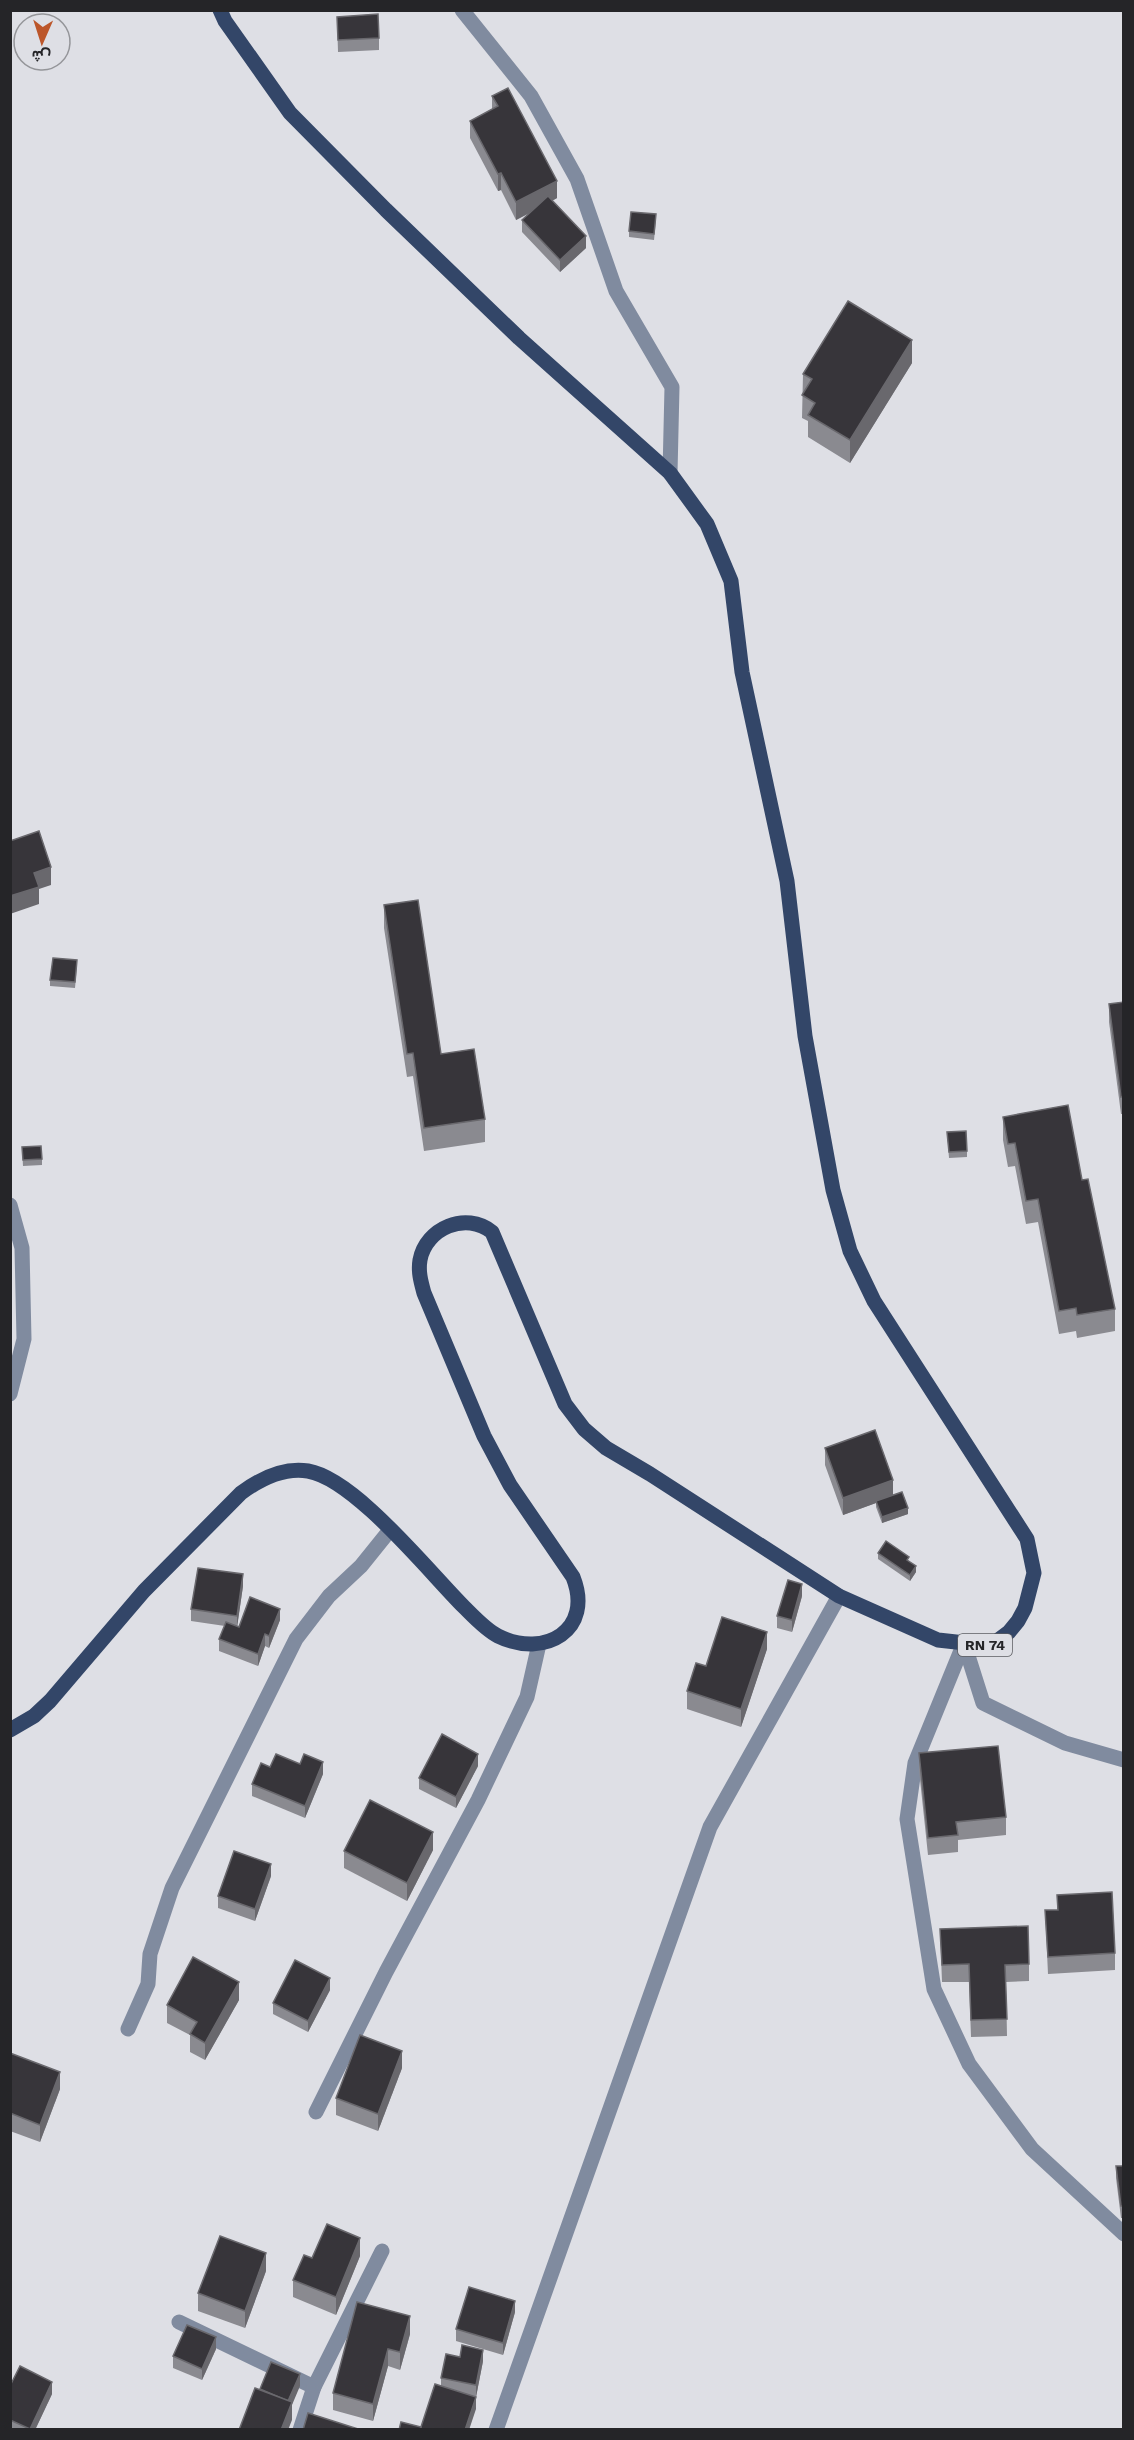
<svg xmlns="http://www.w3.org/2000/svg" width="1134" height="2440" viewBox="0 0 1134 2440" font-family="'Work Sans',Vazirmatn,sans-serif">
<rect width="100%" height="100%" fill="#dedfe5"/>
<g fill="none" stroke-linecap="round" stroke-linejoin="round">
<g stroke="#808b9f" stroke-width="15">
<path d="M462 10 531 96 577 179 616 291 672 387 670 473"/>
<path d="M10 1205 22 1248 24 1339 10 1394"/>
<path d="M964 1643 915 1763 907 1819 934 1989 969 2064 1032 2149 1124 2234"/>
<path d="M964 1643 983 1703 1065 1743 1124 1760"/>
<path d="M128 2029 148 1984 150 1954 172 1888 296 1639 329 1596 361 1566 390 1530"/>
<path d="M316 2112 386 1972 478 1800 527 1697 539 1644"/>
<path d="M179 2322 314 2387"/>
<path d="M300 2430 314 2387 382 2251"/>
<path d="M496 2430 710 1827 839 1596"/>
</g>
<path stroke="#334668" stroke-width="15" d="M10 1730 34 1716 50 1701 144 1591 241 1493C260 1479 284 1467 308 1471 355 1479 429 1572 464 1607 474 1617 486 1630 498 1636 545 1659 594 1630 573 1577L510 1485 484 1436 424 1293C421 1282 418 1272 420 1260 426 1228 466 1211 492 1232L565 1404 584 1429 606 1448 650 1474 839 1596 938 1640 983 1645 997 1641 1009 1632 1018 1621 1025 1608 1034 1573 1027 1539 874 1301 850 1251 833 1190 805 1036 787 881 742 672 731 581 707 524 670 473 519 338 386 210 290 113 225 21 220 10"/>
</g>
<g fill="#8a8a90">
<path d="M337 17 379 38V50L338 52Z"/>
<path d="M492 96 557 198 552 201 586 248 560 272 522 232V220L530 213 516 220 501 190 498 191 470 138V121L492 109Z"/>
<path d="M656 220 654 240 629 237V231Z"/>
<path d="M912 363 850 463 808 437V421L802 418 803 374Z"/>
<path d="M1124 511V525L1122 524V512Z"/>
<path d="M384 905 441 1054 485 1119V1142L424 1151 413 1076 407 1077 384 928Z"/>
<path d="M77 966 75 988 50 986V980Z"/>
<path d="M1124 1002V1114H1121L1109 1022V1004Z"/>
<path d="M1003 1117 1082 1180 1115 1309V1331L1077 1338 1076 1331 1059 1334 1038 1222 1026 1224 1015 1166 1008 1167 1003 1140Z"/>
<path d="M947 1132 967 1151V1157L949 1158Z"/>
<path d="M22 1147 42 1159V1165L23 1166Z"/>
<path d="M825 1448 893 1495 908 1514 882 1523 876 1507V1503L843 1515 825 1465Z"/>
<path d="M878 1553 909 1561 916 1572 910 1581 878 1559Z"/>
<path d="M243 1586 237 1626 280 1620 269 1648 265 1646 258 1666 219 1651V1639L225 1626 191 1621V1609Z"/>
<path d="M802 1596 792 1632 777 1628V1616Z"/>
<path d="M767 1649 741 1727 687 1709V1691L706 1666Z"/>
<path d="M919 1753 1006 1817V1835L958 1840V1852L928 1855 919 1770Z"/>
<path d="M478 1766 456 1808 419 1789V1778Z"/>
<path d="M270 1767 323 1774 305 1818 252 1796V1784Z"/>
<path d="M433 1850 407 1901 344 1868V1851Z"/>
<path d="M271 1876 255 1921 218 1908V1896Z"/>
<path d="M1057 1895 1115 1953V1970L1048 1974 1045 1910H1057Z"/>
<path d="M940 1929 1029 1964V1981L1006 1982 1007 2036 971 2037 969 1982H942Z"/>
<path d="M330 1990 308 2032 273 2014V2003Z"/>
<path d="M239 2000 205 2060 190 2052V2035L167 2023V2005Z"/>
<path d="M10 2053 60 2089 40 2142 10 2131Z"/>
<path d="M402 2068 378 2131 336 2115V2098Z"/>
<path d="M1116 2166H1124V2218H1121L1116 2178Z"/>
<path d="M360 2256 336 2315 293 2297V2280L312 2258Z"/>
<path d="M266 2271 245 2328 198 2311V2293Z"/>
<path d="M515 2312 503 2355 456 2341V2329Z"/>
<path d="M410 2316V2334L400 2370 388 2366 373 2421 333 2410V2393Z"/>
<path d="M216 2349 202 2380 173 2368V2356Z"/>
<path d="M483 2361 476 2397 472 2396 476 2409 421 2427 441 2386V2378Z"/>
<path d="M10 2386 52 2394 35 2430H10Z"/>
</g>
<g fill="#69686d">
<path d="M501 173V190L498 191V174Z"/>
<path d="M557 181V198L516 220V202Z"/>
<path d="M586 236V248L560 272V260Z"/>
<path d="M912 340V363L850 463V440Z"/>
<path d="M51 867V885L39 889V904L10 914V896L34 873Z"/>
<path d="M893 1480V1497L876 1501V1503L843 1515V1498Z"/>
<path d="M908 1508V1514L882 1523V1517Z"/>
<path d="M916 1566V1572L910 1581V1575Z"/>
<path d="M243 1574V1586L237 1628V1616Z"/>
<path d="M802 1584V1596L792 1632V1620Z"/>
<path d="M280 1609V1620L269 1648V1636Z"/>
<path d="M767 1632V1649L741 1727V1709Z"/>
<path d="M265 1634V1646L258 1666V1654Z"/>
<path d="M478 1754V1766L456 1808V1797Z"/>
<path d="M323 1762V1774L305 1818V1806Z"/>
<path d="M433 1832V1850L407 1901V1883Z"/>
<path d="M271 1864V1876L255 1921V1909Z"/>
<path d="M330 1978V1990L308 2032V2021Z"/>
<path d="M239 1982V2000L205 2060V2043Z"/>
<path d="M402 2051V2068L378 2131V2114Z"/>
<path d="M60 2072V2089L40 2142V2125Z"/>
<path d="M360 2238V2256L336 2315V2297Z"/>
<path d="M266 2253V2271L245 2328V2311Z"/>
<path d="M515 2301V2312L503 2355V2343Z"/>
<path d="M410 2316V2334L400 2370V2352Z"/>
<path d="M216 2337V2349L202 2380V2369Z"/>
<path d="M388 2349V2366L373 2421V2404Z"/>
<path d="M483 2350V2361L476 2397V2385Z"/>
<path d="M300 2374V2386L292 2405V2420L288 2430H281L288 2401Z"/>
<path d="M52 2382V2394L35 2430H30Z"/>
<path d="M476 2397V2409L469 2430H465Z"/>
</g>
<g fill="#37353a" stroke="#69686d" stroke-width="1.5">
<path d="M378 14 379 38 338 40 337 17Z"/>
<path d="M508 88 557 181 516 202 501 173 498 174 470 121 498 106 492 96Z"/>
<path d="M548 196 586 236 560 260 522 220Z"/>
<path d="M631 212 656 214 654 234 629 231Z"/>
<path d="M848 301 912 340 850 440 808 415 815 403 802 395 812 379 803 374Z"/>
<path d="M39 831 51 867 34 873 39 887 10 896V841Z"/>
<path d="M418 900 441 1054 474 1049 485 1119 424 1128 413 1053 407 1054 384 905Z"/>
<path d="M53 958 77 960 75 982 50 980Z"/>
<path d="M1124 1002V1096L1121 1097 1109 1004Z"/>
<path d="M1068 1105 1082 1180 1088 1179 1115 1309 1077 1315 1076 1308 1059 1311 1038 1199 1026 1201 1015 1143 1008 1144 1003 1117Z"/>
<path d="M966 1131 967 1151 949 1152 947 1132Z"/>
<path d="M41 1146 42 1159 23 1160 22 1147Z"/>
<path d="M875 1430 893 1480 843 1498 825 1448Z"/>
<path d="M902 1492 908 1508 882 1517 876 1501Z"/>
<path d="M886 1541 909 1557 907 1560 916 1566 910 1575 878 1553Z"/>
<path d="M198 1568 243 1574 237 1616 191 1609Z"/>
<path d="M788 1580 802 1584 792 1620 777 1616Z"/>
<path d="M250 1597 280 1609 269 1636 265 1634 258 1654 219 1639 226 1622 239 1627Z"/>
<path d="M722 1617 767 1632 741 1709 687 1691 696 1663 706 1666Z"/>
<path d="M442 1734 478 1754 456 1797 419 1778Z"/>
<path d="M998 1746 1006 1817 956 1822 958 1835 928 1838 919 1753Z"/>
<path d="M276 1754 300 1764 304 1754 323 1762 305 1806 252 1784 261 1763 270 1767Z"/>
<path d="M370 1800 433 1832 407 1883 344 1851Z"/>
<path d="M234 1851 271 1864 255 1909 218 1896Z"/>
<path d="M1112 1892 1115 1953 1048 1957 1045 1910H1058L1057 1895Z"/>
<path d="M1028 1926 1029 1964 1005 1965 1007 2019 971 2020 969 1964 942 1965 940 1929Z"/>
<path d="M193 1957 239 1982 205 2043 190 2034 197 2022 167 2005Z"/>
<path d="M295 1960 330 1978 308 2021 273 2003Z"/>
<path d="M360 2035 402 2051 378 2114 336 2098Z"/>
<path d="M10 2053 60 2072 40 2125 10 2113Z"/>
<path d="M1116 2166H1124V2206H1121Z"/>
<path d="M327 2224 360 2238 336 2297 293 2280 304 2255 312 2258Z"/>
<path d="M220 2236 266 2253 245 2311 198 2293Z"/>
<path d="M469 2287 515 2301 503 2343 456 2329Z"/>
<path d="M357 2302 410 2316 400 2352 388 2349 373 2404 333 2393Z"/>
<path d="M187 2325 216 2337 202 2369 173 2356Z"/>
<path d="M462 2345 483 2350 476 2385 441 2378 446 2354 460 2357Z"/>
<path d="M271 2362 300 2374 288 2401 260 2389Z"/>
<path d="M20 2366 52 2382 30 2429 10 2420V2386Z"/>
<path d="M435 2384 476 2397 465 2430H420Z"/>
<path d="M255 2388 292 2402 281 2430H239Z"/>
<path d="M308 2413 358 2429 303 2430Z"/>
<path d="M401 2422 421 2427 420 2430H399Z"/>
</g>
<g text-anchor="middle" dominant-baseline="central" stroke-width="6" stroke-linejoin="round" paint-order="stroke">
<rect fill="#dedfe5" stroke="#5c5d61" stroke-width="1.5" x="958" y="1634" width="54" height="22" rx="4.5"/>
<g font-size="14" font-weight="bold" fill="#252528">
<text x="985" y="1645">RN 74</text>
</g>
</g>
<rect width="1134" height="2440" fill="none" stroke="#252528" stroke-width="24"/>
<g transform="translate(42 42) rotate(183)"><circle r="28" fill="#dedfe5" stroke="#949599" stroke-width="1.5"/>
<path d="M0-4.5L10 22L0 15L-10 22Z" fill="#bc562a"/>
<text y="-9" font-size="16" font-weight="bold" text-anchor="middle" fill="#252528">ش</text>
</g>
</svg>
